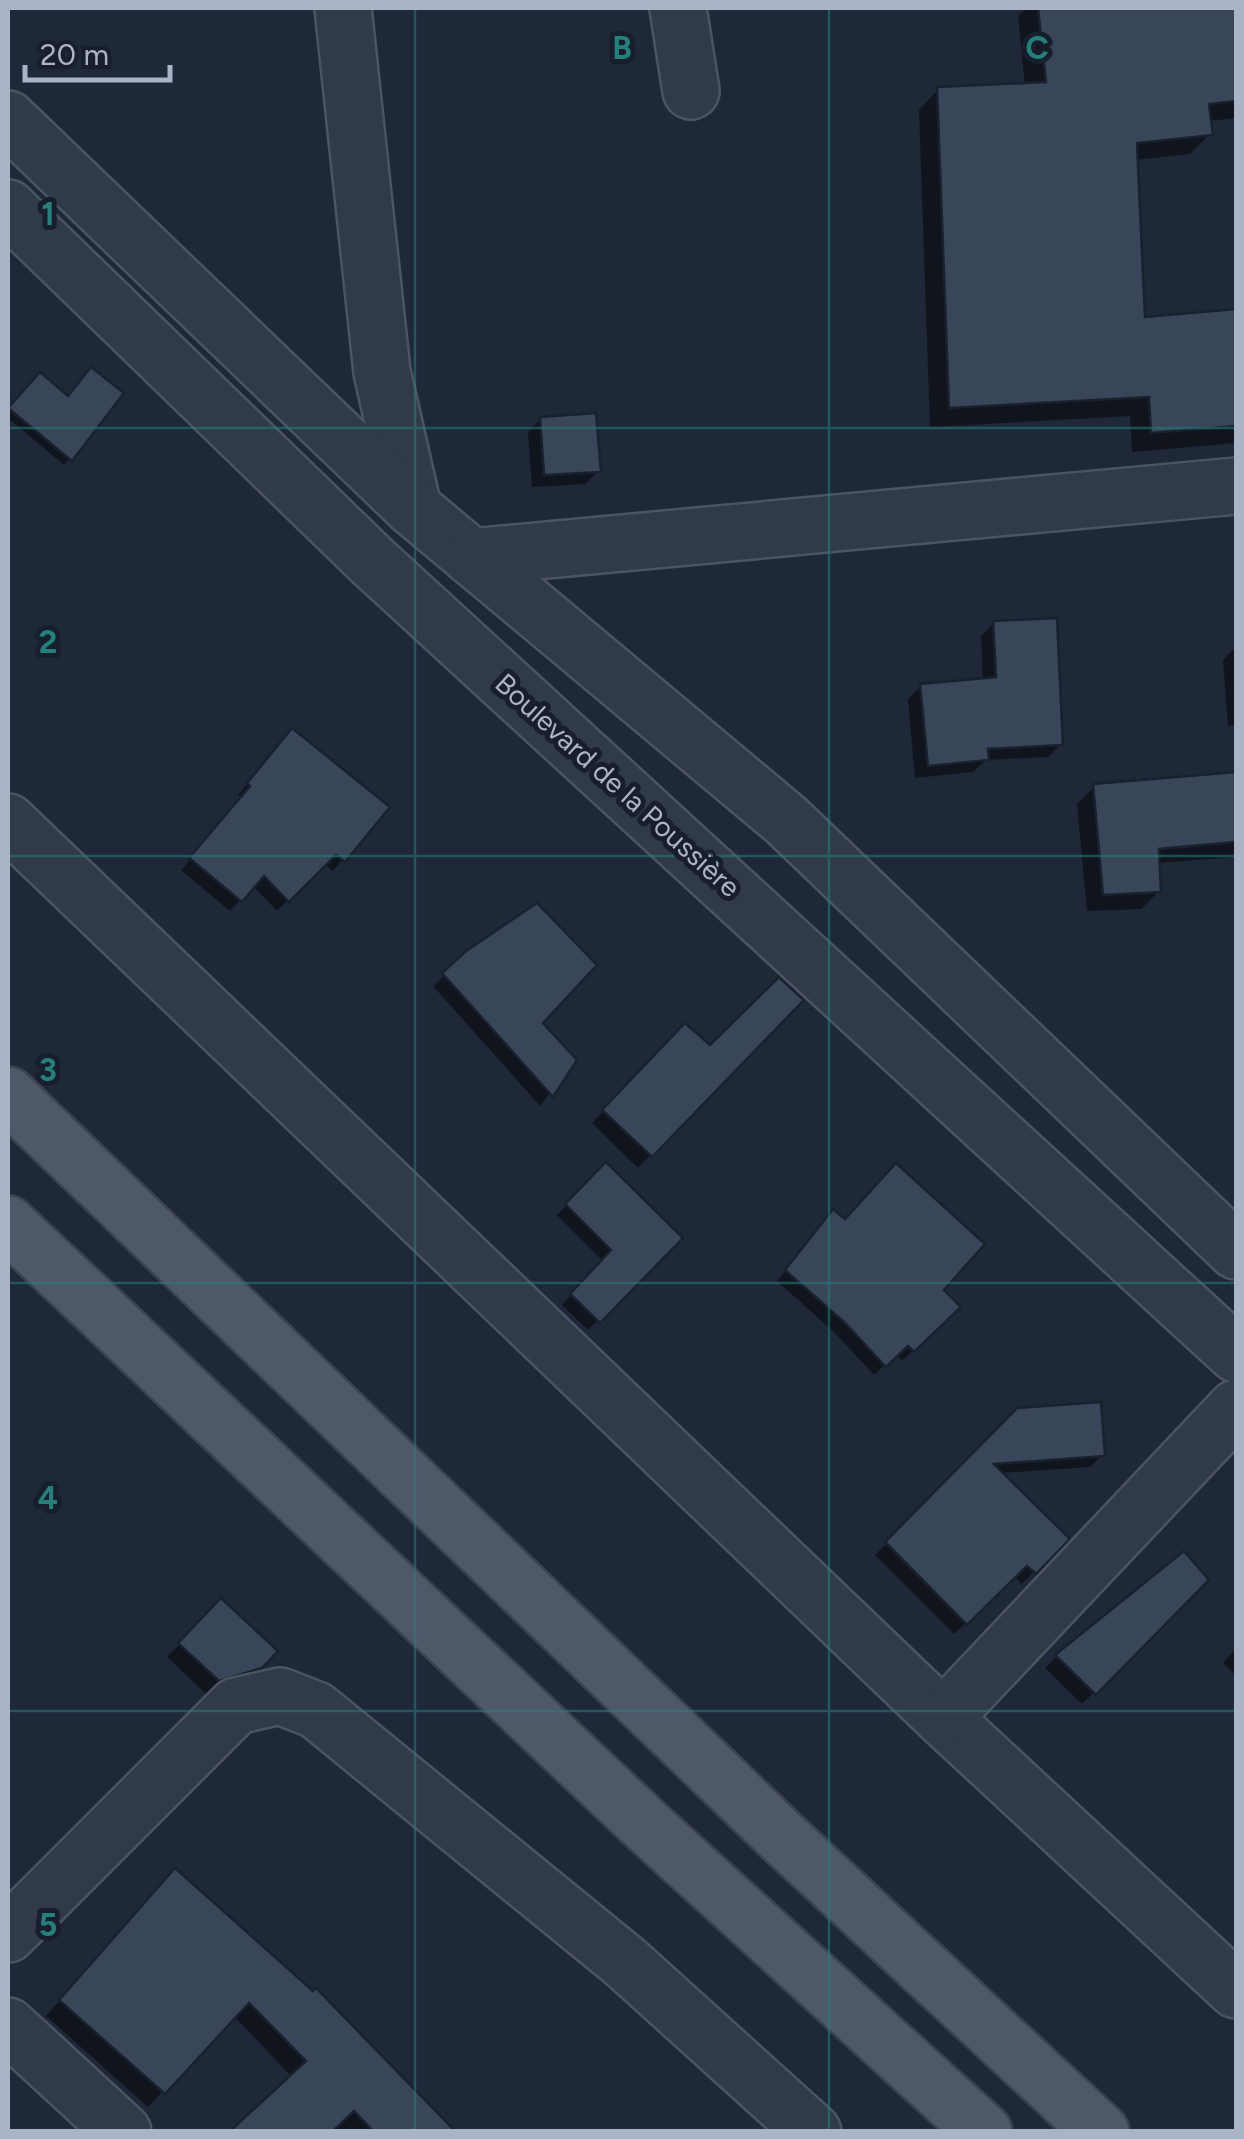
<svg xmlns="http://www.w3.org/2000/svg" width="1244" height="2139" viewBox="0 0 1244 2139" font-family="Figtree,sans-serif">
<rect width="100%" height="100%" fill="#1e2838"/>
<g fill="#0007">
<path d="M1027 8H1236V118L1209 121 1210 134 1190 154 1135 160 1142 320 1236 312V443L1132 452 1130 416 930 427 919 110 938 90 1025 86 1018 16Z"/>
<path d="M40 375 67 399 121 393 64 465 8 418V411Z"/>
<path d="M541 419 598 471 585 484 532 487 528 432Z"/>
<path d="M994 623 1061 744 1048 757 986 760 973 772 915 778 908 699 921 686 983 680 981 636Z"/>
<path d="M1233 650H1236V725L1228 726 1223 660Z"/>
<path d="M282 742 387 807 333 871 324 864 277 911 253 886 230 911 181 870 242 798 238 795Z"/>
<path d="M1236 775V857L1157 863 1158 892 1141 909 1087 911 1077 804 1094 787Z"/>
<path d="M468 953 574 1060 540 1106 433 986Z"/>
<path d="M801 1000 638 1168 592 1123 686 1027 710 1049Z"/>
<path d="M606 1166 679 1238 588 1330 562 1305 603 1261 557 1215Z"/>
<path d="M823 1223 941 1290 958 1307 902 1361 896 1355 874 1375 835 1333 777 1281Z"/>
<path d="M1019 1411 1102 1455 1090 1467 1000 1473 1066 1539 1022 1584 1014 1576 954 1634 875 1555Z"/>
<path d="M1206 1579 1082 1704 1045 1668 1057 1656Z"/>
<path d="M221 1602 274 1651 246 1680 205 1693 167 1657Z"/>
<path d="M1236 1648V1676L1223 1663Z"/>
<path d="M160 1886 435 2132H233L292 2077 234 2016 148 2107 46 2016Z"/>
</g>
<g fill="#394559" stroke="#19212f" stroke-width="2.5">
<path d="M1038 8H1236V101L1209 104 1213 135 1137 143 1145 317 1236 309V426L1151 433 1149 397 949 408 937 87 1046 82Z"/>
<path d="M91 367 124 393 72 461 8 408 40 372 68 396Z"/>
<path d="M596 413 601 472 544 475 540 417Z"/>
<path d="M1057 618 1063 745 988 749 989 760 928 766 920 684 996 677 993 621Z"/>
<path d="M292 728 390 807 345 862 336 855 289 902 264 876 242 902 189 858 250 786 247 783Z"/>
<path d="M1236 772V842L1159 849 1161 892 1103 895 1093 784Z"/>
<path d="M537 903 597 965 543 1023 577 1060 553 1097 442 973 466 951Z"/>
<path d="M779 977 804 1000 652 1157 602 1110 685 1023 710 1045Z"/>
<path d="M606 1162 683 1238 600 1323 570 1294 611 1250 565 1204Z"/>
<path d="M896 1163 985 1244 944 1290 961 1307 914 1352 908 1346 886 1367 845 1323 785 1270 833 1209 845 1219Z"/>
<path d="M1101 1402 1105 1456 994 1464 1070 1539 1036 1574 1027 1566 967 1625 885 1542 1017 1408Z"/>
<path d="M1184 1551 1209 1580 1096 1695 1055 1655Z"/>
<path d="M221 1598 278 1651 262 1668 219 1681 178 1643Z"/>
<path d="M175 1868 313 1991 316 1988 456 2132H374L354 2111 332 2132H229L306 2061 249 2003 165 2094 59 2000Z"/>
</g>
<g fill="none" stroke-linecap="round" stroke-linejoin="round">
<g stroke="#4c5464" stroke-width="60">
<g id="minor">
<path d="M343 8 382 372 413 508"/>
<path d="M678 8 691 91"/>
<path d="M8 119 413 508 786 820 1236 1251"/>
<path d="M8 208 372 561 1236 1354"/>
<path d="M471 557 1236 486"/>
<path d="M8 822 943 1718 1236 1990"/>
<path d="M943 1718 1236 1408"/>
<path d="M8 1934 236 1706 280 1696 316 1710 625 1962 813 2132"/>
<path d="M8 2026 123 2132"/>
</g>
</g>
<g stroke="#3b4352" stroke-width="60">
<g id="major">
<path d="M8 1095 780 1835 1101 2132"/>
<path d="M8 1224 649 1828 984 2132"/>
</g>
</g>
<use href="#minor" stroke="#313a48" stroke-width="55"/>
<use href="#major" stroke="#4f5869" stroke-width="55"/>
</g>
<path fill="none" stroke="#267f7b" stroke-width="2.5" stroke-opacity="0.55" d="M415 8V2132M829 8V2132M8 428H1236M8 856H1236M8 1283H1236M8 1711H1236"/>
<g text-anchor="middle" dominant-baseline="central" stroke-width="10" stroke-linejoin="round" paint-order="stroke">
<g font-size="28" fill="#abb4c6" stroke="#171f2d">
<text transform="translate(618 785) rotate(42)">Boulevard de la Poussière</text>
</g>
</g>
<g font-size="32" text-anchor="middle" font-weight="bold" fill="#267f7b" stroke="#171f2d" stroke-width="10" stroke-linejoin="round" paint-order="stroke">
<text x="622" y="59">B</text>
<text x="1037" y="59">C</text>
<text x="48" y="225">1</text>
<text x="48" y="653">2</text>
<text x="48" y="1081">3</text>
<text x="48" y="1509">4</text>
<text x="48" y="1936">5</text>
</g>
<rect width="1244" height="2139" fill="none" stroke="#abb4c6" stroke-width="20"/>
<path d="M25 65v15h145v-15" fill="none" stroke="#abb4c6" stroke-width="5"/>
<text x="40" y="65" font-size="30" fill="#abb4c6" stroke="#171f2d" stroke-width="8" paint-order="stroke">20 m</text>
</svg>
